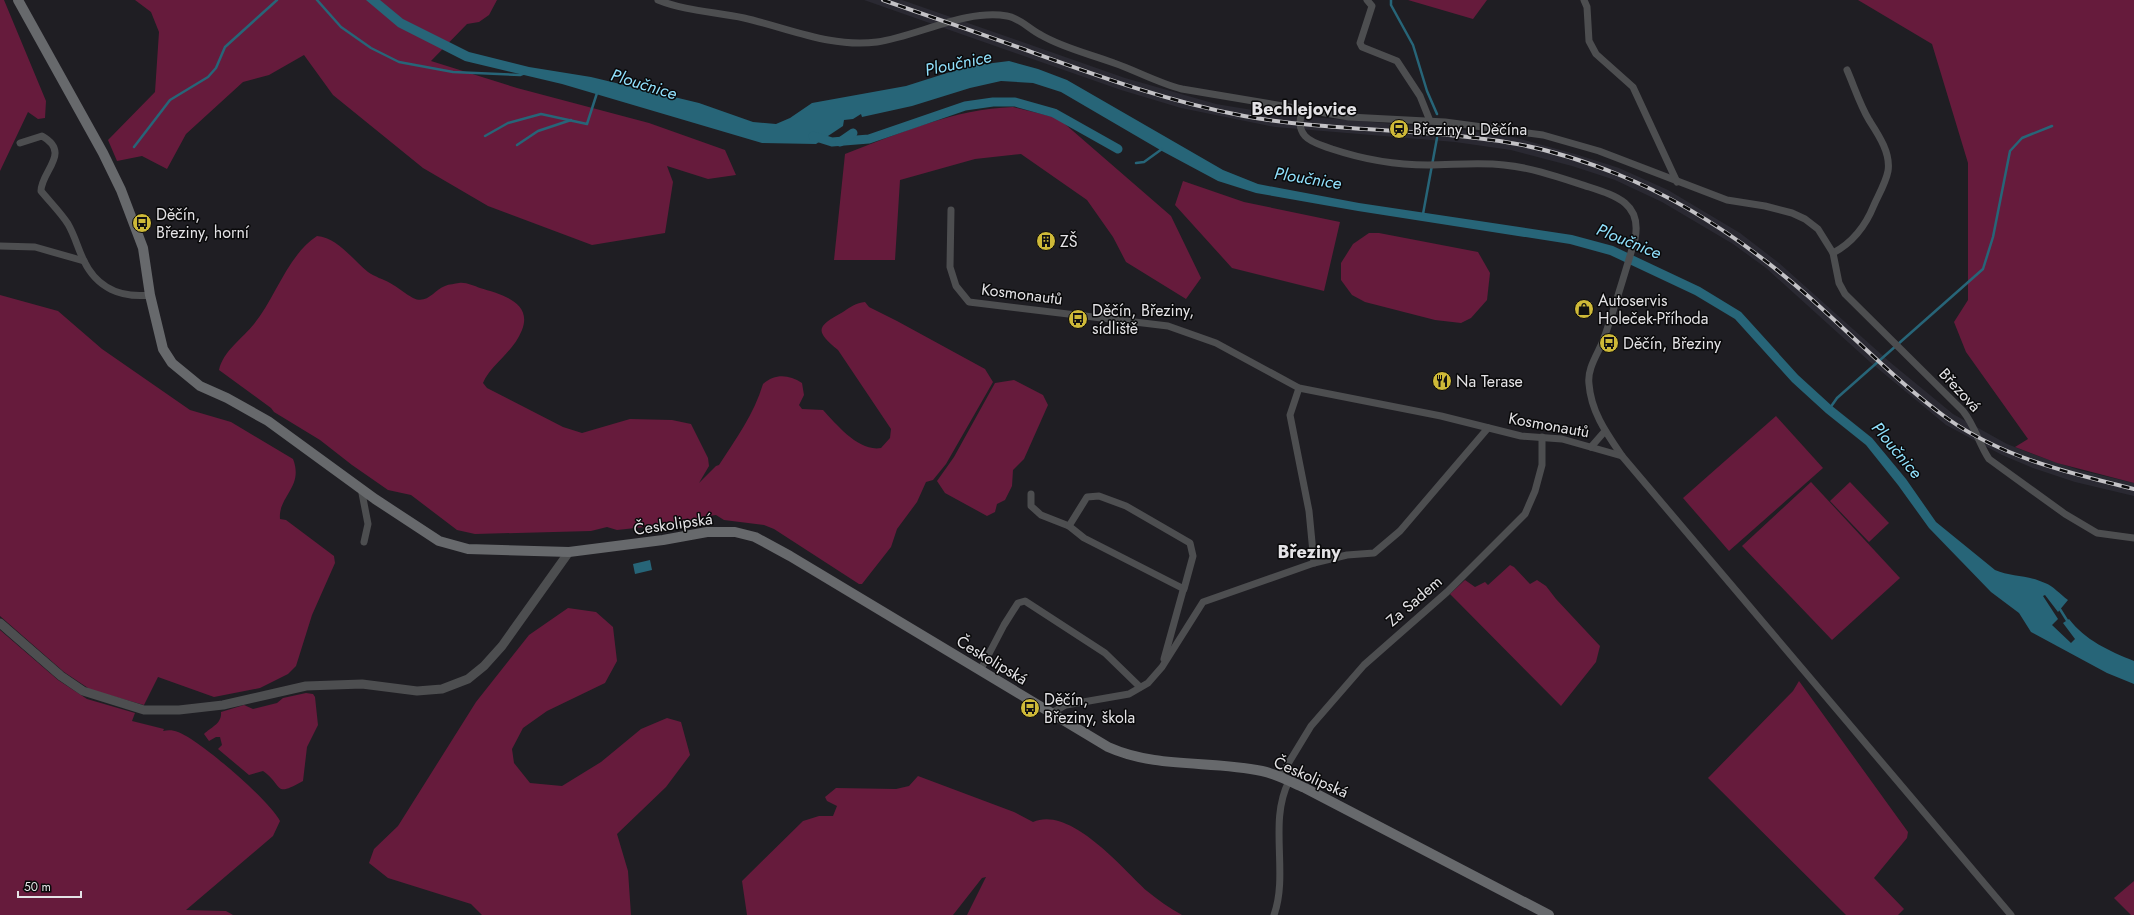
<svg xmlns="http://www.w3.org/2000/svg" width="2134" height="915" viewBox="0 0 2134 915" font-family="Jost,sans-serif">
<rect width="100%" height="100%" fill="#1f1e23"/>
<path fill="#2a2932" d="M864 0H902L1125 78 1216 104 1276 114 1456 129 1513 137 1575 154 1619 168 1668 190 1740 233 1779 263 1891 363 1953 414 2007 444 2038 456 2079 470 2134 483V496L2075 482 2033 468 2002 455 1946 425 1870 362 1766 268 1733 244 1662 202 1615 180 1572 166 1511 150 1455 142 1275 127 1181 108 1121 90Z"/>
<g fill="#661b3c">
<path d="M0 0H4L46 101 45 118 38 119 28 112 0 171Z"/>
<path d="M135 0H497L489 15 479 22 467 24 431 61 517 88 649 123 725 150 736 175 708 179 667 166 673 182 665 233 592 245 488 206 423 168 333 95 304 55 269 75 243 82 186 134 167 169 142 156 117 161 108 140 155 92 159 32 151 12Z"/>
<path d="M1408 0H1487L1473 19Z"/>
<path d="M1858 0H2134V483L2057 463 2015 447 2028 439 1966 352 1954 322 1968 300V163L1932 44Z"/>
<path d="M1013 107 1058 118 1171 216 1201 278 1186 299 1126 262 1113 237 1087 200 1021 154 975 159 900 180 895 260H834L845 154C900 133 954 109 1013 107Z"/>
<path d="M1183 181 1244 202 1340 222 1324 291 1232 268 1175 205Z"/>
<path d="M1369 233H1379L1478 252 1490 273 1487 300 1471 318 1461 323 1435 320 1365 302 1352 295 1341 280V263L1353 244Z"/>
<path d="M317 236C338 238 353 260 368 272 375 277 383 279 390 283 398 287 405 294 413 298 427 305 434 290 445 286 449 284 455 284 459 283 466 282 474 286 480 288 500 294 533 302 522 330 513 353 491 364 483 383L487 388 563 427 582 433 630 419 672 420 691 424 708 458 709 466 699 483 716 466 719 465C736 439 754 414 763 384 776 373 789 375 802 383L804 395 799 405 802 409 823 410C837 425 859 452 881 448L890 438 891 429 838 350C813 330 818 326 843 312 850 307 856 303 865 302L869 307 897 321 985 369 993 382 946 464 933 480 926 482 917 502 897 529 891 547 862 584H859L774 529 764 525 724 520 716 515 700 517 682 523 617 530 607 527 591 531 475 534 457 530 411 495 388 490 352 465 320 440 274 412 271 408 219 370C223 351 243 338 254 324 276 297 287 256 317 236Z"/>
<path d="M0 295 58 311 102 349 190 410 231 422 293 459C304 487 278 496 280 519L286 520 334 556 335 563 312 615 296 666 288 674 260 688 214 697 158 677 144 705 91 690 64 672 0 616Z"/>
<path d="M1014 380 1043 395 1048 405 1024 459 1013 470 1012 486 1005 500 997 504 995 512 987 516 945 493 937 481 954 457 995 383Z"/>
<path d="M1776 416 1823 468 1729 551 1683 498Z"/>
<path d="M1811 482 1900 578 1832 640 1742 546Z"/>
<path d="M1850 482 1889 523 1869 542 1830 501Z"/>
<path d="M1510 565 1514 567 1530 584 1537 580 1546 586 1556 599 1600 646 1596 662 1561 706 1450 594 1465 580 1475 587 1485 582 1488 585Z"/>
<path d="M568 608 596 612 613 627 617 661 605 683 547 711 523 728 512 749 514 763 530 783 562 786 601 762 641 729 667 718 681 722 690 755 666 787 617 834 628 871 631 915H482L471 904 388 878 369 863 374 849 398 826 476 702 529 635Z"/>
<path d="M0 630 58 680 87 699 135 713 132 721 164 729 163 731C168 730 173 730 178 732 200 740 270 801 280 821L273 836 186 910 226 911 233 915H0Z"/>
<path d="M1799 681 1908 832 1907 838 1874 878 1904 909 1898 915H1846L1708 778 1793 691Z"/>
<path d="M306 693 313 694 315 697 318 725 307 747 303 781C273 798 284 786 263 771L249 775 218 749 222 745 220 737H216L209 741 204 734C211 727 222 724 221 712L244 705 253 709 277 703 283 698Z"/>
<path d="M918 776 1014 812 1033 822C1070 805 1123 869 1147 891 1158 900 1169 908 1182 915H967L986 877 982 878 953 915H747L742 881 803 821 819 816H833L837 806 827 801 825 797 836 788 896 789 909 786Z"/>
<path d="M2134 881V915H2131L2114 898Z"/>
</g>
<g fill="#276578">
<path d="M366 0H380L403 19 469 52 529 67 591 77 699 103 753 122 776 124 790 118 812 103 906 86 969 66 1009 61 1038 69 1067 80 1223 170 1258 184 1359 203 1572 235 1613 246 1700 287 1741 312 1798 375 1832 406 1872 438 1906 479 1936 522 1995 570C2011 577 2029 575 2045 583 2053 586 2060 594 2068 600L2058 612 2045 595 2043 596 2058 619 2052 625 2071 643 2075 639 2063 623 2069 619C2085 640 2109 651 2134 661V684L2107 673 2031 632 2019 613 1991 592 1929 528 1898 485 1866 445 1826 413 1792 382 1735 319 1695 295 1610 255 1570 244 1358 211 1256 193 1218 181 1162 151 1061 92 1033 83 1001 81 970 88 912 106 862 117 861 114 853 119 844 120 843 126 816 144 762 143 562 84 465 61 398 27Z"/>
<path d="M650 560 652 570 635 574 633 564Z"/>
</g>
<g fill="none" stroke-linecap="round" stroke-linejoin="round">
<g stroke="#276578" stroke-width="2.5">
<path d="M317 0 341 27 371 48 399 62 453 72 520 75 525 73"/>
<path d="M1391 0V5L1413 45 1427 91 1437 114"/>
<path d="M485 136 508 123 541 114 587 124 597 93"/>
<path d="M517 145 538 131 571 120"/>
<path d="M134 147 170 100 208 77 216 68 225 47 277 0"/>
<path d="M1136 163 1144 162 1162 149"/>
<path d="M1423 214 1437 138"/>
<path d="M1830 408 1837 398 1983 269 1993 237 2010 151 2022 138 2052 126"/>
<path d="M2058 606 2068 622"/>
</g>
<g stroke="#276578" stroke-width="9">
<path d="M813 136 832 142 869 139 965 106 993 102H1015L1054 113 1118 149"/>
<path d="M840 142 853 133"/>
</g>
<g stroke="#4d4e50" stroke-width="7">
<path d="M658 0C685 11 716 12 744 18 788 28 831 48 877 42 918 36 965 9 1007 16 1020 18 1029 29 1041 35 1063 48 1090 54 1114 63 1137 71 1158 83 1182 89L1349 117 1445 122 1543 135 1599 151 1727 200 1765 206 1792 213 1805 219 1818 229 1833 253 1839 283 1845 294 1963 411C1975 426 1979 444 1989 459L2065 514 2097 533 2134 538"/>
<path d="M1367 0 1372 6 1360 43 1362 47 1397 61 1420 96 1430 121"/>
<path d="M1584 0 1587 7 1589 41 1596 54 1633 87 1677 182"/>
<path d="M1302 110C1300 119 1298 128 1305 136 1311 143 1324 146 1332 149 1362 159 1397 165 1428 165 1453 165 1479 162 1504 165 1534 168 1561 178 1589 187 1617 196 1642 204 1635 239 1625 273 1615 307 1603 341 1597 355 1587 369 1589 384 1591 412 1607 434 1622 456L2011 915"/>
<path d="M20 143 42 136C72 153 41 171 41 191 50 202 61 213 68 224 75 236 78 249 84 261 97 288 121 298 150 295"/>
<path d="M951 210 950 267 956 286 969 302 1168 326 1216 343 1299 388 1441 416 1521 436 1562 439 1622 456"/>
<path d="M0 246 35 247 84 261"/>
<path d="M1833 253C1852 243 1866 225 1874 205 1879 194 1886 182 1888 171 1891 153 1878 134 1869 120 1860 105 1854 86 1847 70"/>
<path d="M1299 388 1290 415 1309 511 1314 563"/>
<path d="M1591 447 1605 431"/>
<path d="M361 488 368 524 364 542"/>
<path d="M1031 494V506L1041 515 1069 526"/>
<path d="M1099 496 1126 506 1190 543 1193 556 1184 589 1084 538 1069 526 1087 497Z"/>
<path d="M1164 659 1184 587"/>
<path d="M980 671 1004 625 1018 603 1025 601 1105 653 1140 687"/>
<path d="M1051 713 1066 705 1129 694 1148 683 1162 667 1203 602 1314 563 1347 555 1374 553 1400 531 1488 428"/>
<path d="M1280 777 1311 726 1364 665 1447 592 1525 514 1535 491 1542 465V437"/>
<path d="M1274 915C1289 873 1268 822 1289 781"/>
</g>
<path stroke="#4d4e50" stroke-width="9" d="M0 623 61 676 83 691 144 710H179L223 705 306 686 362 684 417 691 442 689 468 679 484 666 502 646 569 552"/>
<path stroke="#67696c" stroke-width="10" d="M18 0 103 153 121 190 143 248 150 295 163 349 172 363 200 386 227 398 268 421 375 499 439 541 468 549 569 552 663 540 707 532H735L755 537 790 556 1108 747C1157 769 1212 760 1262 771 1277 774 1291 782 1305 788L1549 915"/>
<g stroke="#c3c2c6" stroke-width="4">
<path id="rail" d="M883 0C931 17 979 33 1026 50 1098 76 1169 102 1244 116 1332 132 1423 128 1511 143 1547 149 1584 161 1617 174 1689 203 1751 246 1808 296 1854 337 1898 383 1948 419 2004 458 2069 473 2134 489"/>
</g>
<use href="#rail" stroke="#09090a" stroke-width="2.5" stroke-dasharray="8" stroke-linecap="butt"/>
</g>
<defs>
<g id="station-disc" transform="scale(1)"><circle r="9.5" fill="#ceb938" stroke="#09090a"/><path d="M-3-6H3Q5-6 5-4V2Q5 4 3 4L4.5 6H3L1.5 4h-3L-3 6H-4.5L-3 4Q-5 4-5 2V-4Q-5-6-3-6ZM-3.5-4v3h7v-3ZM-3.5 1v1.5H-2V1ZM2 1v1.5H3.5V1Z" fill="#111"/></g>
<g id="bus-disc" transform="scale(1)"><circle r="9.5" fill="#ceb938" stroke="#09090a"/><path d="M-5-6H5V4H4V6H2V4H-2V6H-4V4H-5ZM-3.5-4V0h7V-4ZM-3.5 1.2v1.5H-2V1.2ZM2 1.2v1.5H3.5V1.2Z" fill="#111"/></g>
<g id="building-disc" transform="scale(1)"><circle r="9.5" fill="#ceb938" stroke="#09090a"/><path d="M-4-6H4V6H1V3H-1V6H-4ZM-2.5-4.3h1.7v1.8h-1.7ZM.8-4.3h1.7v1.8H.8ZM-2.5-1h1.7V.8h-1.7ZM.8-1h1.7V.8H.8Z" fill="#111"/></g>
<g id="shop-disc" transform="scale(1)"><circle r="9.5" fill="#ceb938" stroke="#09090a"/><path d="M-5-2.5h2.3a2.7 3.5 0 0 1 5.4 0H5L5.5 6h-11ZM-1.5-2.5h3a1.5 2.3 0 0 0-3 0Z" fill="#111"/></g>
<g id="restaurant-disc" transform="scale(1)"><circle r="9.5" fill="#ceb938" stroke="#09090a"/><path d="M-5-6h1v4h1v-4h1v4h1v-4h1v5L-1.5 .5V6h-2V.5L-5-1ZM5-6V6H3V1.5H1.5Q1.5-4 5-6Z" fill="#111"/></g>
</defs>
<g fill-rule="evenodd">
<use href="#station-disc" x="1399" y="129"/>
<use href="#bus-disc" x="142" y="223"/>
<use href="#building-disc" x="1046" y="241"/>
<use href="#shop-disc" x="1584" y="309"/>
<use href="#bus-disc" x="1078" y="319"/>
<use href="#bus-disc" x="1609" y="343"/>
<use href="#restaurant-disc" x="1442" y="381"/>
<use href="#bus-disc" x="1030" y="708"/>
</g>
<g text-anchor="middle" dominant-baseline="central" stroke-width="3" stroke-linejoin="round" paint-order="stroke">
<g font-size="16" fill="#e4e3e6" stroke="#09090a" text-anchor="start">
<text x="1413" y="129">Březiny u Děčína</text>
<text x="156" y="214">Děčín,<tspan x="156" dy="18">Březiny, horní</tspan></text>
<text x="1060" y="241">ZŠ</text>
<text x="1598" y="300">Autoservis<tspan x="1598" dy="18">Holeček-Příhoda</tspan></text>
<text x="1092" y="310">Děčín, Březiny,<tspan x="1092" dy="18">sídliště</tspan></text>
<text x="1623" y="343">Děčín, Březiny</text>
<text x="1456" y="381">Na Terase</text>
<text x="1044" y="699">Děčín,<tspan x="1044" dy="18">Březiny, škola</tspan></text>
</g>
<g font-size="16" fill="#e4e3e6" stroke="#09090a">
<text transform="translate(1022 294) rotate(7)">Kosmonautů</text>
<text transform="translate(1960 390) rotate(47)">Březová</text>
<text transform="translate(1549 425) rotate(10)">Kosmonautů</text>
<text transform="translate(673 524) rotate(-8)">Českolipská</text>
<text transform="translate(1414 601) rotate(-41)">Za Sadem</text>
<text transform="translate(992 660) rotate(31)">Českolipská</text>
<text transform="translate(1311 777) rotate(24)">Českolipská</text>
</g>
<g font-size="17" font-style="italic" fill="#91e1fd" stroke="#09090a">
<text transform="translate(958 63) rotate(-12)">Ploučnice</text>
<text transform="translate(644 84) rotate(17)">Ploučnice</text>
<text transform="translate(1308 178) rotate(9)">Ploučnice</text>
<text transform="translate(1629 241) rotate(22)">Ploučnice</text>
<text transform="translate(1897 450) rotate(50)">Ploučnice</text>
</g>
<g font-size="18" font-weight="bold" fill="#e4e3e6" stroke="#09090a">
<text x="1304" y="109">Bechlejovice</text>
<text x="1309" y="552">Březiny</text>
</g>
</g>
<path d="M18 891v6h63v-6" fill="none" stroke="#e4e3e6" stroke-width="2"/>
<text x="24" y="891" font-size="12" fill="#e4e3e6" stroke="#09090a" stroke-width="3" paint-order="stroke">50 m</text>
</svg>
